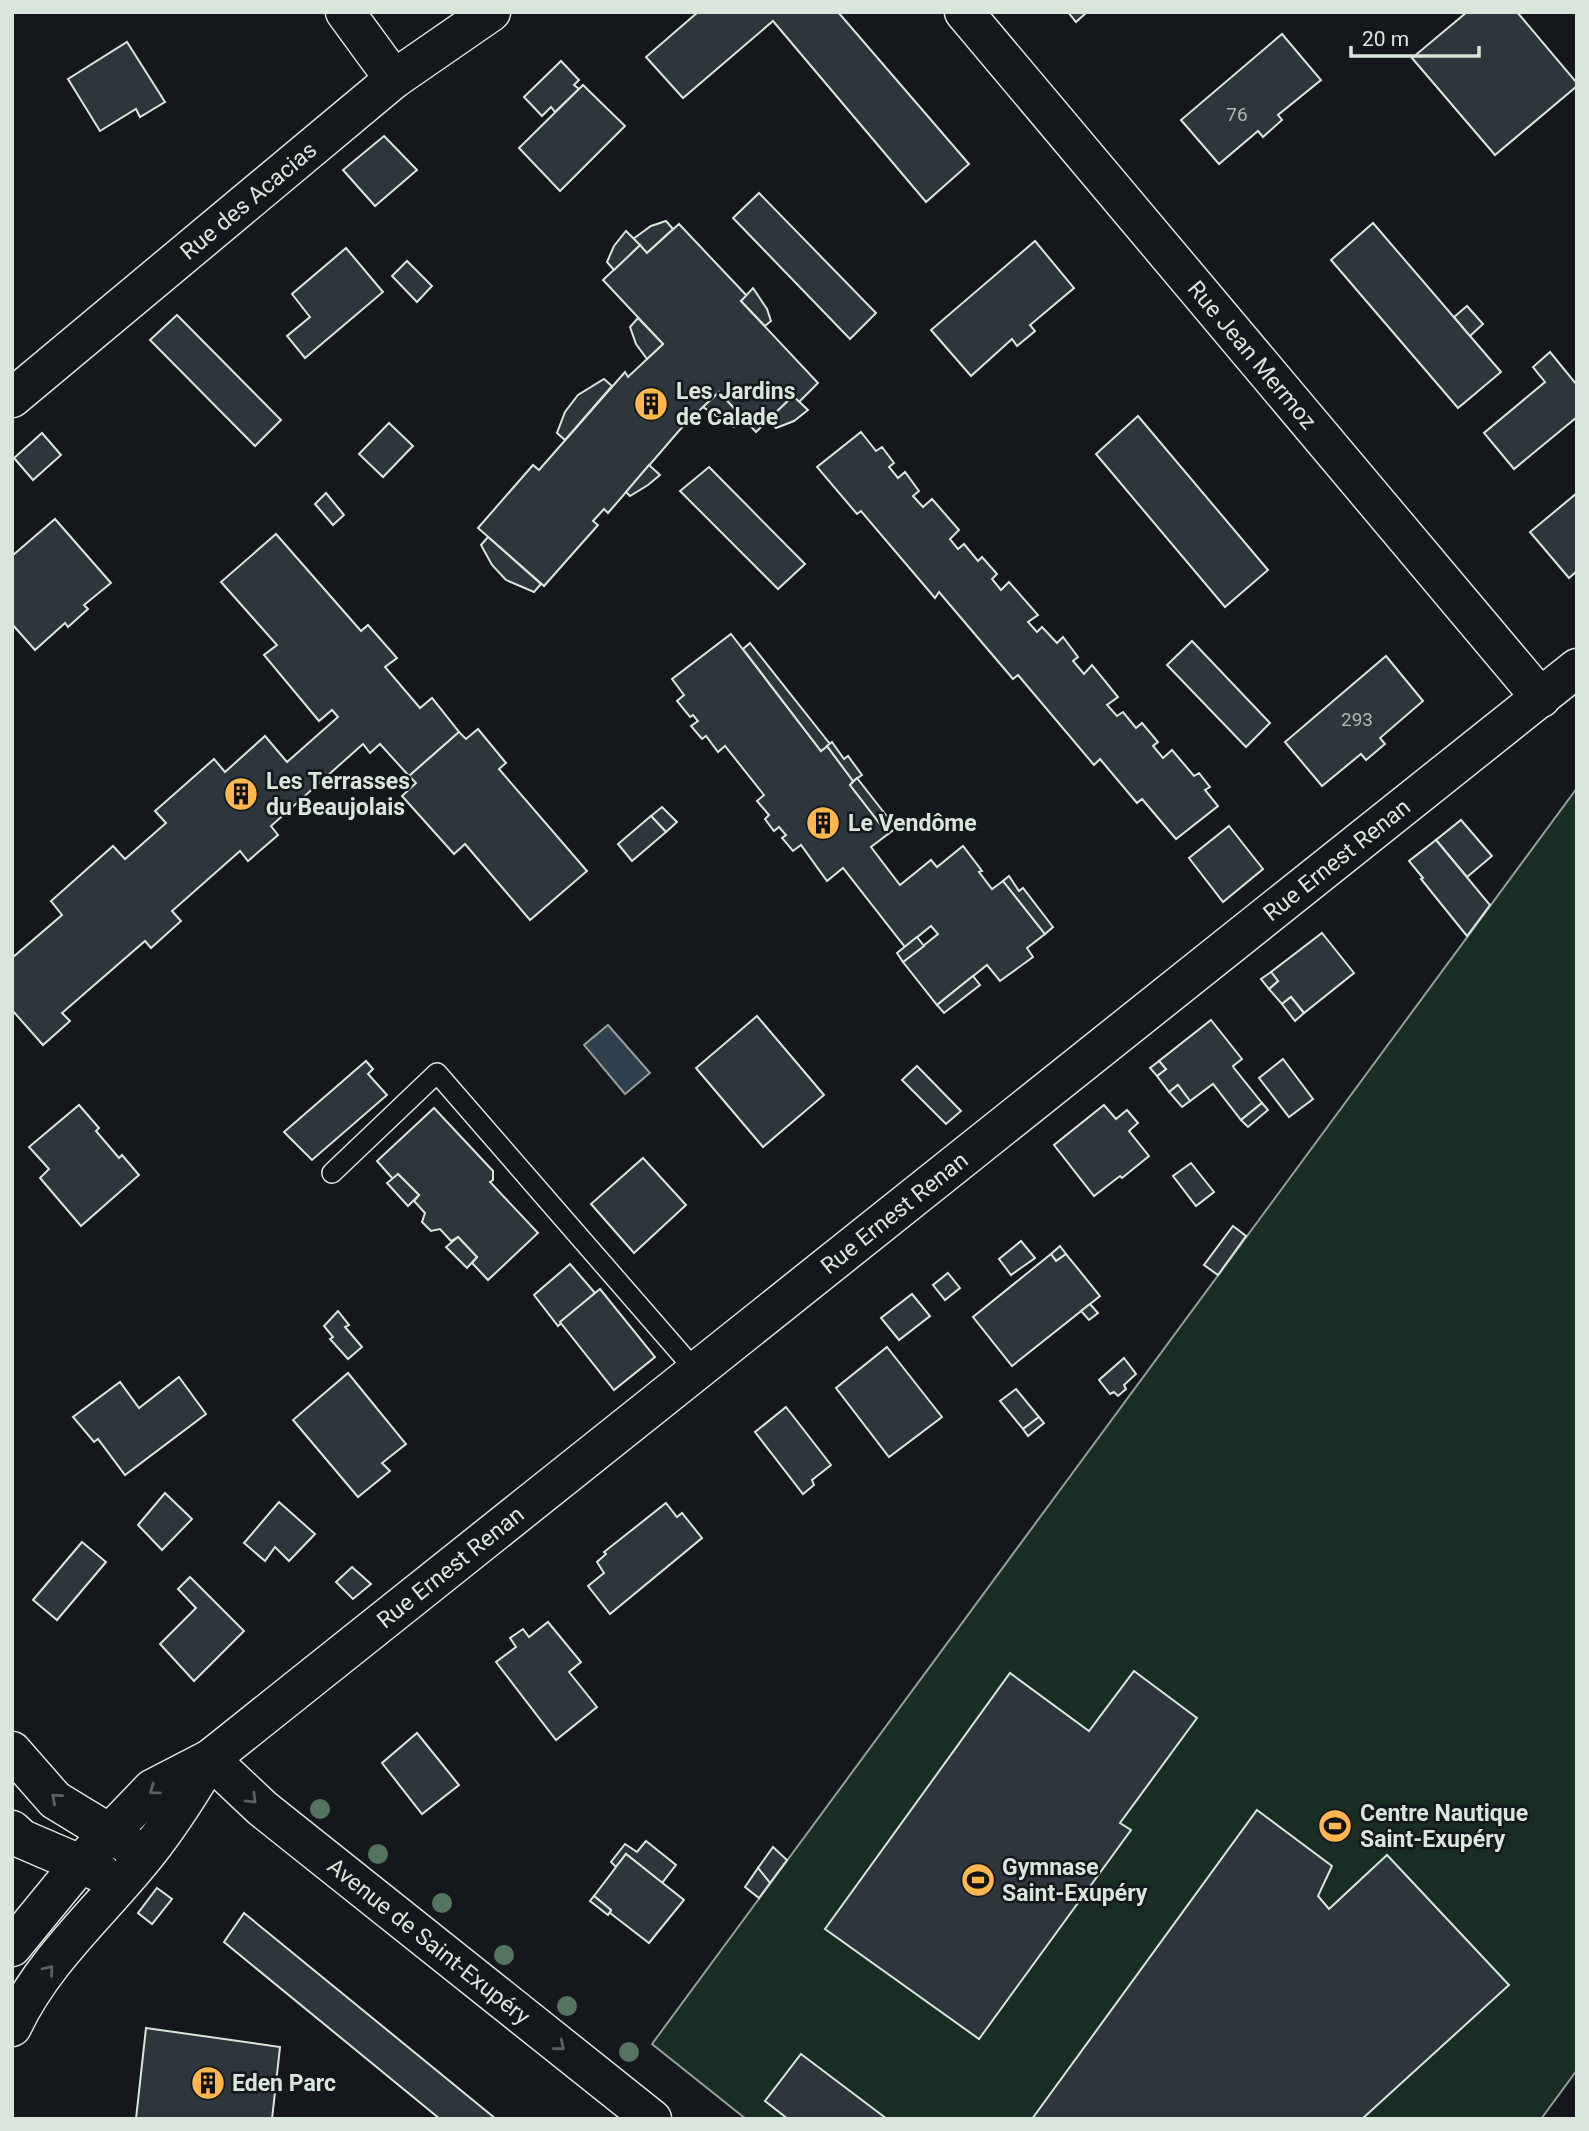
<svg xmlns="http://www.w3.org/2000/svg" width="1589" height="2131" viewBox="0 0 1589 2131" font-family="Roboto,sans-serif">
<rect width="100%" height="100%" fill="#14181c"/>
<path fill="#1a2d24" stroke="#939e99" stroke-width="2" d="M1577 788V2070L1541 2119H746L652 2044Z"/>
<path fill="#2f3f4d" stroke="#939e99" stroke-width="2" d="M608 1025 650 1073 625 1094 584 1045Z"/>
<g fill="#2c363c" stroke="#d8e6dc" stroke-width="2">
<path d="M698 12H838L969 164 926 202 773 21 683 98 646 57Z"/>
<path d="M1068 12H1087L1076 22Z"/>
<path d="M1467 12H1517L1577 83V86L1495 155 1412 58Z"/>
<path d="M1282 34 1321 80 1278 115 1282 120 1263 137 1258 131 1219 164 1181 120Z"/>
<path d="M127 42 165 102 140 117 136 109 100 131 68 79Z"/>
<path d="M561 61 579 80 574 85 579 89 555 112 551 107 542 116 524 97Z"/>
<path d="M583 85 625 126 560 191 519 148Z"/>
<path d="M384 136 417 170 375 206 343 170Z"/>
<path d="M759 193 876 313 850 339 733 218Z"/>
<path d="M666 221 673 229 647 253 633 239 651 226Z"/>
<path d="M1373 223 1501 372 1458 408 1331 260Z"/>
<path d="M679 224 747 296 741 301 818 383 799 402 793 396 756 432 719 392 684 425 608 513 604 509 593 521 598 525 544 586 478 528 533 465 539 470 625 372 628 377 663 344 603 280 640 245 647 253Z"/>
<path d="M626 231 640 245 614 270 607 262 614 246Z"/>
<path d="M1035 241 1074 288 1030 325 1035 331 1017 346 1012 339 971 376 931 330Z"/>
<path d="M346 248 383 292 305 358 287 336 310 317 292 294Z"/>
<path d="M407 261 432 286 417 302 392 276Z"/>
<path d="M753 288 767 309 771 321 765 326 741 301Z"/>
<path d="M1467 306 1483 324 1470 336 1454 317Z"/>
<path d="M177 315 281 420 255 446 150 340Z"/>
<path d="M638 318 663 344 647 359 636 344 630 327Z"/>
<path d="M1550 352 1577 385V417L1514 469 1484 433 1545 382 1533 367Z"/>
<path d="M604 379 612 386 565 440 557 433 565 412 578 395Z"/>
<path d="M719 392 743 418 734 427 703 407Z"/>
<path d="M793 396 808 410 794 421 776 428 768 420Z"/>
<path d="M1138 416 1268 570 1225 607 1096 454Z"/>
<path d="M389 423 413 446 383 477 359 454Z"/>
<path d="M861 432 876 451 882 447 894 463 889 467 898 478 905 472 919 491 913 496 923 507 932 499 959 530 950 539 958 549 964 544 978 561 982 557 997 574 992 579 1001 590 1009 582 1038 615 1028 622 1037 632 1042 627 1057 643 1063 637 1078 657 1073 661 1084 674 1092 665 1118 697 1107 705 1117 716 1123 712 1136 728 1142 723 1158 742 1153 746 1163 758 1172 750 1194 776 1199 773 1210 787 1205 790 1218 806 1176 839 1142 799 1137 803 1100 759 1094 765 1018 675 1013 679 939 592 935 598 861 511 857 514 817 467Z"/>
<path d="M42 433 61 455 33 480 14 458Z"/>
<path d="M649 465 660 475 648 485 630 496 626 492Z"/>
<path d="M709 467 805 564 778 589 680 491Z"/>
<path d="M326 493 344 515 333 525 315 504Z"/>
<path d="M1577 493V571L1569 578 1530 532Z"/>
<path d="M55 519 111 583 84 605 88 609 68 627 65 623 35 650 12 624V556Z"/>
<path d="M276 534 361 631 368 625 397 658 385 667 420 708 432 698 459 732 409 776 380 744 370 753 363 744 271 826 278 835 248 861 240 851 172 911 181 921 151 948 145 941 62 1013 70 1021 43 1045 12 1010V958L62 915 51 901 113 846 125 859 166 823 155 811 214 759 225 772 265 736 287 762 338 717 332 710 319 721 264 655 277 645 221 582Z"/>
<path d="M488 537 541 584 534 592 506 580 492 565 481 545Z"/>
<path d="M731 634 821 751 827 746 853 781 850 785 888 834 871 847 900 885 931 860 937 867 963 846 982 871 979 872 992 889 1003 881 1045 934 1027 948 1033 957 1000 981 987 965 937 1005 903 962 938 934 931 926 905 947 843 868 827 881 801 845 793 851 782 838 786 835 779 827 774 831 765 819 769 815 757 801 764 795 725 746 718 752 706 736 702 739 691 726 698 721 693 715 690 717 677 701 684 695 672 679Z"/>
<path d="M1192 641 1270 723 1246 747 1167 665Z"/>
<path d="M750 643 830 744 821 751 743 649Z"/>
<path d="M1386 656 1423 701 1380 738 1385 744 1366 760 1361 754 1322 786 1285 742Z"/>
<path d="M478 729 506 763 499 769 587 871 530 920 465 844 454 854 402 796 416 783 409 776 459 732 466 739Z"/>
<path d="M832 742 844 759 848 756 862 775 853 781 827 746Z"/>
<path d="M857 778 896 828 888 834 850 785Z"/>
<path d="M662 807 677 822 666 832 651 816Z"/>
<path d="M651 816 666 832 632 861 618 844Z"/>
<path d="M1461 820 1492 856 1467 877 1436 840Z"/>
<path d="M1229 826 1263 869 1223 902 1189 858Z"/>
<path d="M1436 840 1490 905 1467 936 1421 879 1423 878 1409 861Z"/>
<path d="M1009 876 1019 891 1023 888 1053 927 1045 934 1003 881Z"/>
<path d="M1322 933 1354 973 1304 1013 1291 997 1282 1004 1269 989 1278 981 1271 972Z"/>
<path d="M917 937 924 946 903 962 897 953Z"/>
<path d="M1271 972 1278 981 1269 989 1261 979Z"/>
<path d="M973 976 980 985 944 1013 937 1005Z"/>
<path d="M1291 997 1304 1013 1295 1021 1282 1004Z"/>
<path d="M757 1016 824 1095 763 1147 696 1068Z"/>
<path d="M1211 1020 1242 1059 1233 1066 1234 1068 1262 1103 1241 1120 1213 1084 1190 1101 1178 1085 1169 1092 1157 1076 1166 1069 1159 1061Z"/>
<path d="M1283 1059 1313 1099 1289 1117 1259 1078Z"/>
<path d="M366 1061 373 1069 368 1074 387 1095 312 1160 284 1132Z"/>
<path d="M1159 1061 1166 1069 1157 1076 1150 1068Z"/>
<path d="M917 1066 961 1111 946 1124 902 1080Z"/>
<path d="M1178 1085 1190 1101 1182 1107 1169 1092Z"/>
<path d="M1262 1103 1268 1110 1248 1127 1241 1120Z"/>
<path d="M79 1105 99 1128 96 1131 119 1158 122 1155 139 1175 81 1226 40 1178 49 1169 29 1147Z"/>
<path d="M1104 1105 1116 1119 1127 1110 1138 1123 1129 1131 1149 1156 1122 1178 1120 1176 1094 1196 1054 1145Z"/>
<path d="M434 1108 493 1171V1180L490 1182 538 1233 488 1280 472 1263 477 1257 458 1237 451 1241 440 1229 431 1231 422 1222 425 1213 414 1201 419 1195 398 1174 393 1179 377 1161Z"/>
<path d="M643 1158 686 1205 634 1253 591 1204Z"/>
<path d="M1191 1163 1214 1192 1196 1206 1173 1176Z"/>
<path d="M398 1174 419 1195 408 1206 387 1183Z"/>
<path d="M1233 1226 1246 1236 1218 1275 1204 1265Z"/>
<path d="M458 1237 477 1257 467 1268 446 1247Z"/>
<path d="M1021 1241 1035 1258 1011 1275 999 1259Z"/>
<path d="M1060 1246 1066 1254 1056 1261 1051 1254Z"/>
<path d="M1051 1254 1056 1261 1066 1254 1100 1296 1012 1366 973 1317Z"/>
<path d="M570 1264 595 1293 558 1326 534 1295Z"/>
<path d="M948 1273 960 1288 945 1300 933 1285Z"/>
<path d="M600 1289 655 1357 614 1390 560 1322Z"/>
<path d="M912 1294 930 1316 899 1340 881 1318Z"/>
<path d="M1090 1304 1098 1313 1089 1320 1081 1311Z"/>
<path d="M338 1311 349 1325 345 1327 362 1347 348 1359 330 1339 333 1337 324 1326Z"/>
<path d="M887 1347 942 1417 889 1457 836 1388Z"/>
<path d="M1124 1358 1136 1374 1124 1385 1126 1389 1118 1396 1114 1392 1110 1394 1099 1380Z"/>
<path d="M348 1373 406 1444 382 1463 390 1471 358 1497 293 1420Z"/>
<path d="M179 1377 206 1414 125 1475 98 1439 94 1442 73 1417 120 1382 139 1408Z"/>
<path d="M1016 1389 1039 1417 1023 1429 1000 1401Z"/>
<path d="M786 1407 831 1465 812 1480 814 1485 803 1494 755 1432Z"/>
<path d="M1039 1417 1044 1423 1028 1436 1023 1429Z"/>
<path d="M165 1493 192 1519 162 1550 138 1525Z"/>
<path d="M279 1502 315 1534 289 1561 275 1547 265 1561 244 1543Z"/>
<path d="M666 1503 677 1517 682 1513 702 1538 610 1614 588 1586 604 1573 597 1562 606 1554 604 1552Z"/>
<path d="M82 1542 106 1562 57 1620 33 1600Z"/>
<path d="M352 1567 371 1584 353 1599 336 1582Z"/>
<path d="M190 1577 244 1631 194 1681 160 1644 196 1608 178 1589Z"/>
<path d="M548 1622 581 1662 569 1672 597 1707 556 1740 496 1662 516 1647 510 1638 523 1629 529 1637Z"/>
<path d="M1134 1671 1197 1718 1120 1823 1131 1830 979 2039 825 1929 1010 1673 1089 1731Z"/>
<path d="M417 1733 459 1785 422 1814 382 1763Z"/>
<path d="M1257 1810 1332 1866 1318 1896 1329 1909 1387 1855 1509 1985 1362 2119H1032Z"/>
<path d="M646 1841 676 1865 662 1883 626 1854 616 1867 611 1862 625 1844 637 1852Z"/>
<path d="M773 1847 787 1860 770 1883 758 1868Z"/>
<path d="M626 1854 684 1900 649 1943 610 1913 611 1910 594 1896Z"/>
<path d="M758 1868 770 1883 759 1898 745 1887Z"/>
<path d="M157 1888 172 1899 152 1924 138 1913Z"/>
<path d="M594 1896 611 1910 608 1915 590 1901Z"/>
<path d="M244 1913 496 2119H440L224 1942Z"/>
<path d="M146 2028 280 2047 272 2119H136Z"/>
<path d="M801 2054 887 2119H788L765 2101Z"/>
</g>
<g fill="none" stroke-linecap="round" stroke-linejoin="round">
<g stroke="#d8e6dc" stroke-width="22">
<path id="service" d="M332 1173 437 1073 696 1371"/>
</g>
<g stroke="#d8e6dc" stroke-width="41">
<g id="minor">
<path d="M345 12 394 79"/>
<path id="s1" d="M964 12 1541 698"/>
<path id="s2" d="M12 398 394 79 491 12"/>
</g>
</g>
<g stroke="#d8e6dc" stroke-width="41">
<g id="tertiary">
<path id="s3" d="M210 1759 262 1808 652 2119"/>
</g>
</g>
<g stroke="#d8e6dc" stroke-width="41">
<g id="secondary">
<path d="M12 1751 55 1800 132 1847"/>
<path d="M12 1830 22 1839 101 1873"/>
<path id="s4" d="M12 1947 80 1864 152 1789 210 1759 1577 668"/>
<path d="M12 2027C43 1960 102 1910 147 1853 171 1823 191 1791 210 1759"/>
</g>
</g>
<use href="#service" stroke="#14181c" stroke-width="19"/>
<use href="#minor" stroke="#14181c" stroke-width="38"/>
<use href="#tertiary" stroke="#14181c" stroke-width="38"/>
<use href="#secondary" stroke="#14181c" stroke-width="38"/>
</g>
<g fill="#55745f">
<circle cx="320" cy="1809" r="10"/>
<circle cx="378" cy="1854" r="10"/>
<circle cx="442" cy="1903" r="10"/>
<circle cx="504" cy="1955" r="10"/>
<circle cx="567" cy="2006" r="10"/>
<circle cx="629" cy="2052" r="10"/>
</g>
<defs><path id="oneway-chevron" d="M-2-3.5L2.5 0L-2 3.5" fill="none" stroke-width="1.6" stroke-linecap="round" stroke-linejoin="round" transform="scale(1.75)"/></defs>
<g stroke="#59605f">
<use href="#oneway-chevron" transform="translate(154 1790) rotate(144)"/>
<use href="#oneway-chevron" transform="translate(56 1798) rotate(-139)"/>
<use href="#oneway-chevron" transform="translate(252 1799) rotate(44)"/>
<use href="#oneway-chevron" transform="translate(49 1970) rotate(-51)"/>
<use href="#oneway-chevron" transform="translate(560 2046) rotate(39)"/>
</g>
<defs>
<g id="building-disc" transform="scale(1.75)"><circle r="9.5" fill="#ffb74d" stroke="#14181c"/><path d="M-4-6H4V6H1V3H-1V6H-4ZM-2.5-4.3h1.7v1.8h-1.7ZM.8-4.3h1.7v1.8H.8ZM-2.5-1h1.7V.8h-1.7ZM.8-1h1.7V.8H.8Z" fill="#111"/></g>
<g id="stadium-disc" transform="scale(1.75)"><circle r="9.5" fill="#ffb74d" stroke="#14181c"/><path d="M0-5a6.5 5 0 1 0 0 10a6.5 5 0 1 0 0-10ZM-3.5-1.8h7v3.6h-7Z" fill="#111"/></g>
</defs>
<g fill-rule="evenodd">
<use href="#building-disc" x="651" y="404"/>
<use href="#building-disc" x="241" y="794"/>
<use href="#building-disc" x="823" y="823"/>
<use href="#stadium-disc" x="1335" y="1826"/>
<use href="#stadium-disc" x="978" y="1880"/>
<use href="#building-disc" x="208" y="2083"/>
</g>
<g text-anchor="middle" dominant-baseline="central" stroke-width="5" stroke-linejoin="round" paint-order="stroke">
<g font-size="19" fill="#adbab4">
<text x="1237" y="114">76</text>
<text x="1357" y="719">293</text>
</g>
<g font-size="23" fill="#d8e6dc" stroke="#14181c">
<text stroke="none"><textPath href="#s2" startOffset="308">Rue des Acacias</textPath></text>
<text stroke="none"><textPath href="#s1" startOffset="448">Rue Jean Mermoz</textPath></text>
<text stroke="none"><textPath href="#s4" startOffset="1718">Rue Ernest Renan</textPath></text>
<text stroke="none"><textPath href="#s4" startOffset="1152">Rue Ernest Renan</textPath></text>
<text stroke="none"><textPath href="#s4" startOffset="584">Rue Ernest Renan</textPath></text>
<text stroke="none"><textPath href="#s3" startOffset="285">Avenue de Saint-Exupéry</textPath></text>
</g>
<g font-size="23" font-weight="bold" fill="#d8e6dc" stroke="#14181c" text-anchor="start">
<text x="676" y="391">Les Jardins<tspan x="676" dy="26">de Calade</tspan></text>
<text x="266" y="781">Les Terrasses<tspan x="266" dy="26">du Beaujolais</tspan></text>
<text x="848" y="823">Le Vendôme</text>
<text x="1360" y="1813">Centre Nautique<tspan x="1360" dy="26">Saint-Exupéry</tspan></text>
<text x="1002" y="1867">Gymnase<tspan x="1002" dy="26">Saint-Exupéry</tspan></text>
<text x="232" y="2083">Eden Parc</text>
</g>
</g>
<rect width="1589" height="2131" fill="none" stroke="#d8e6dc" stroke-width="28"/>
<path d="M1351 46v10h128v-10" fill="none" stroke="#d8e6dc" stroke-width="3.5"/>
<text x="1362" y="46" font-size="21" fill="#d8e6dc" stroke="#14181c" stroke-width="5" paint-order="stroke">20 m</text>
</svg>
